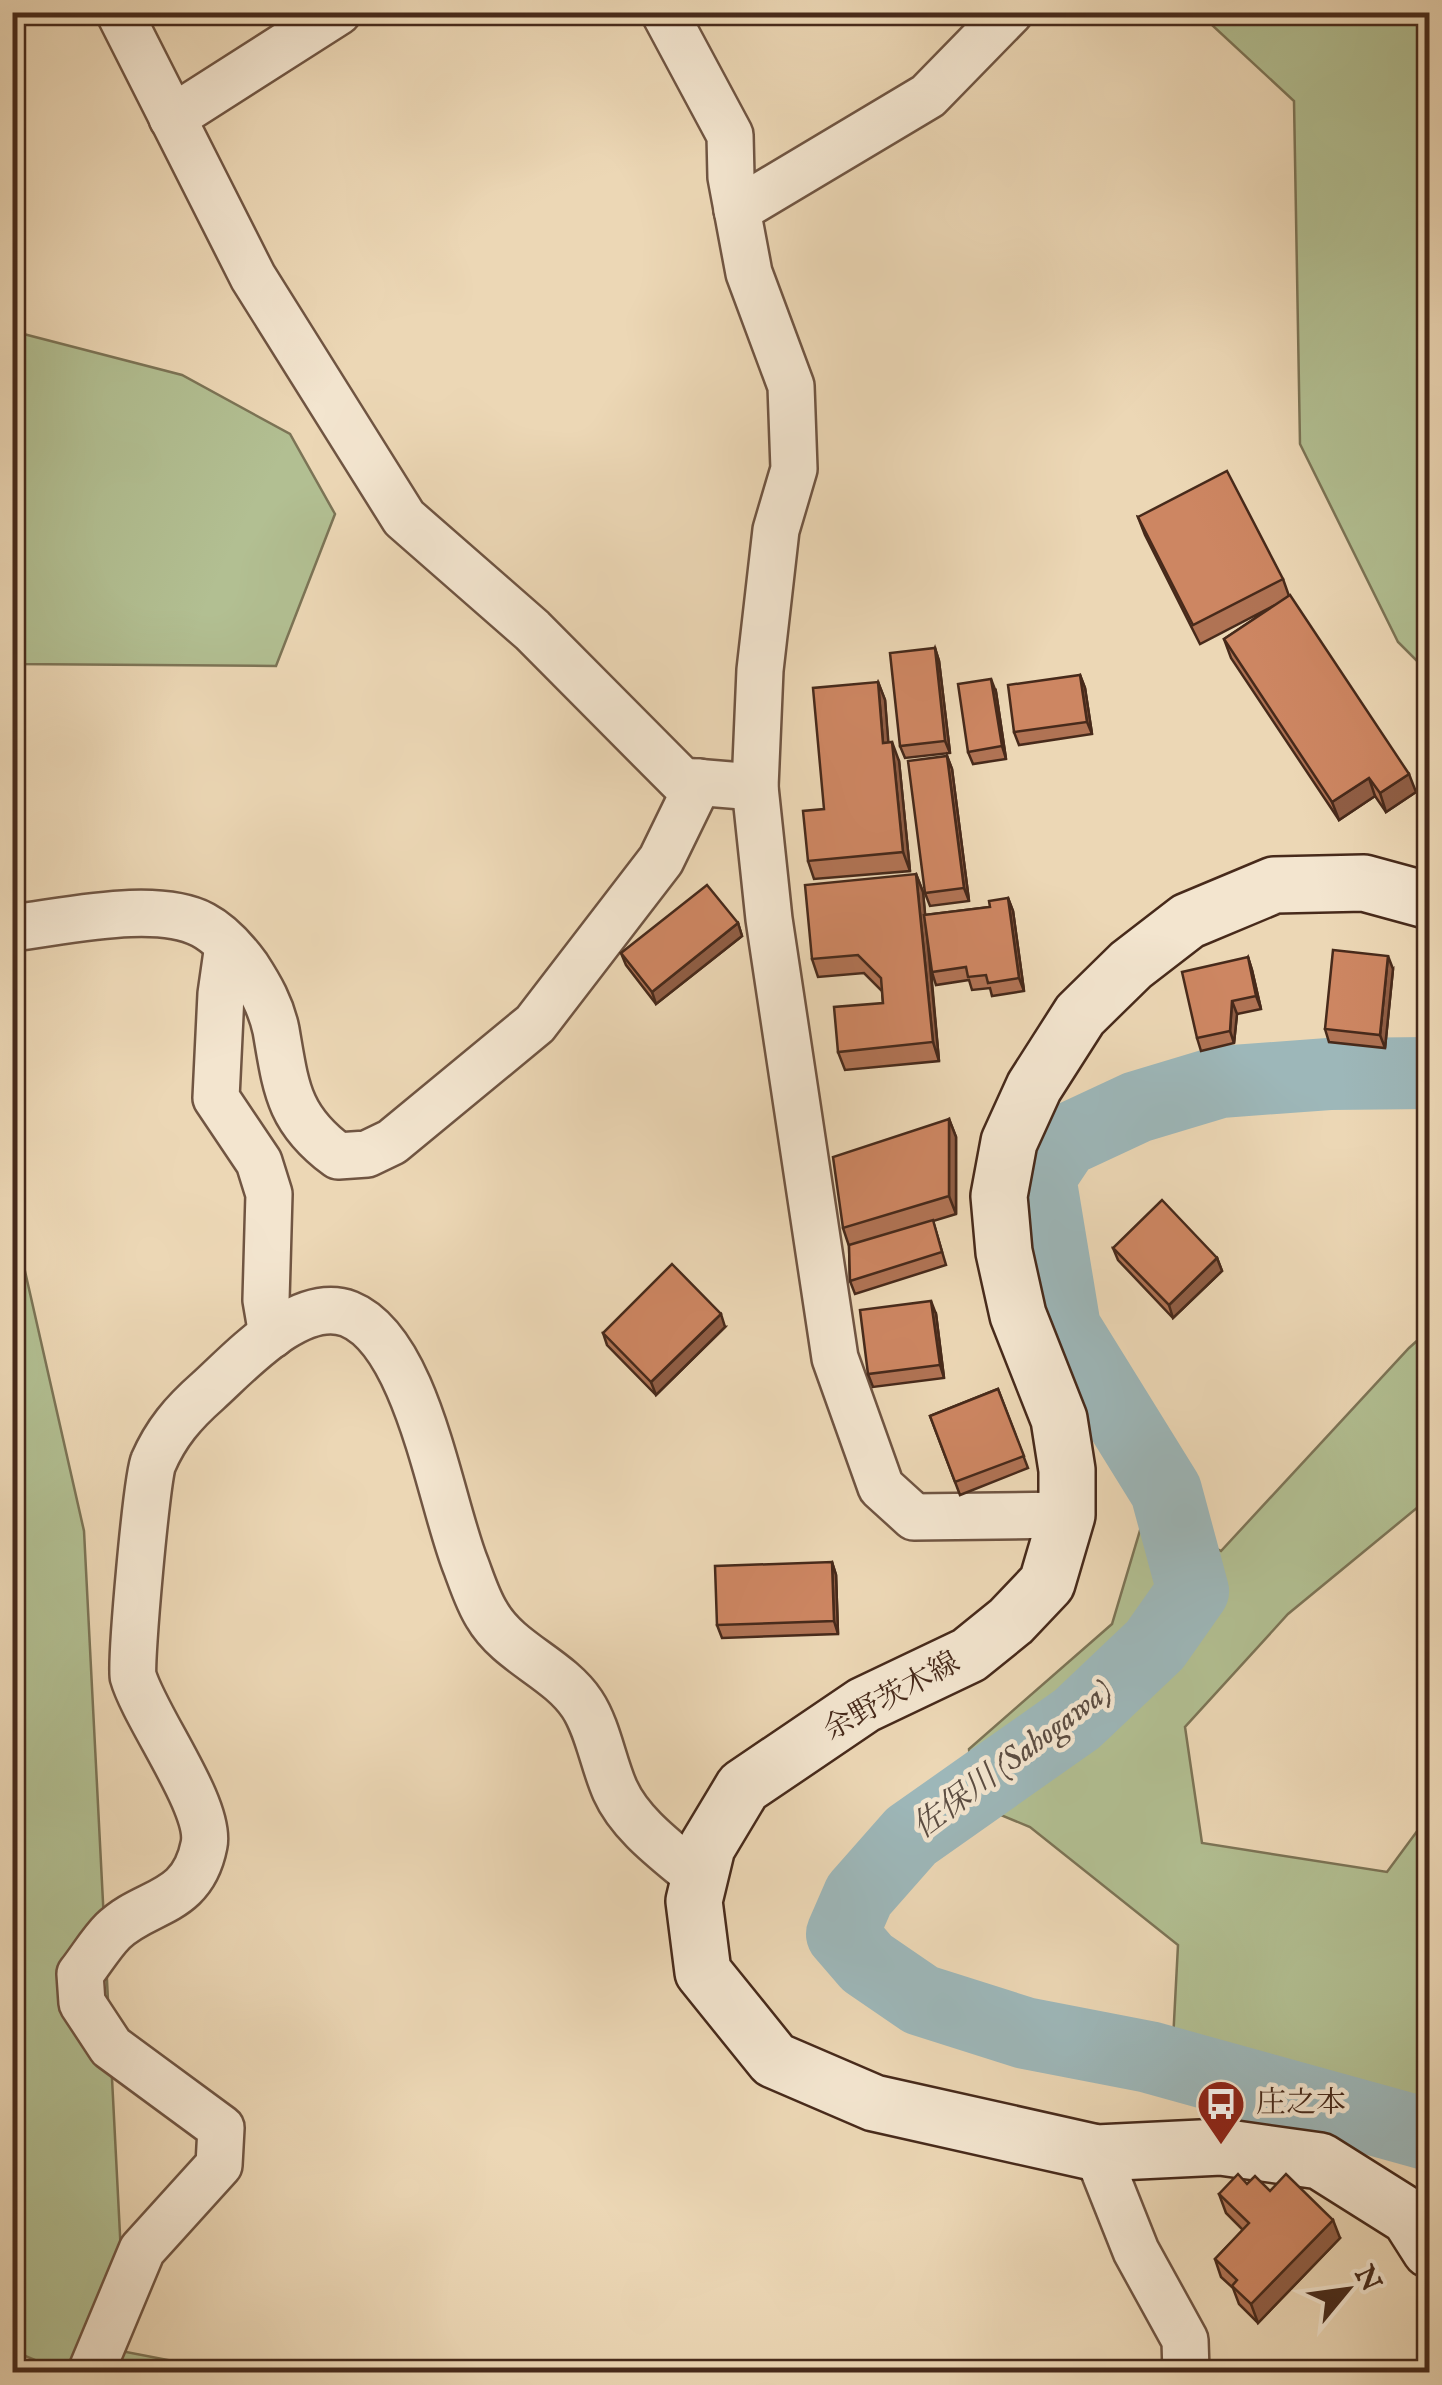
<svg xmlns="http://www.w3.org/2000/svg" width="1442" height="2385" viewBox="0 0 1442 2385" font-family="'IM FELL English','Noto Serif JP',serif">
<rect width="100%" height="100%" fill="#ecd7b5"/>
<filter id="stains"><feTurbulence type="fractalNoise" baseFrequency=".002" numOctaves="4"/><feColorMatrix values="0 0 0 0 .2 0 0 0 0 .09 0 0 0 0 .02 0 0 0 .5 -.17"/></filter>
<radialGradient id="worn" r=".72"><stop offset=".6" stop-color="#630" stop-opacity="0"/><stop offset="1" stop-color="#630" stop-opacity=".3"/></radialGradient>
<g fill="#b2bf92" stroke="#7c7456" stroke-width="2.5">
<path d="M1199 13H1429V673L1398 642 1300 444 1294 101Z"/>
<path d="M12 331 182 375 290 434 335 514 276 666 13 664Z"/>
<path d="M12 1214 84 1531 126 2352 230 2372H64L13 2351Z"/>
<path d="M1429 1330V1498L1288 1614 1185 1727 1202 1843 1387 1872 1429 1815V2147L1376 2122 1171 2079 1178 1945 1030 1827 974 1804 969 1749 1112 1624 1144 1517 1221 1551 1409 1348Z"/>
</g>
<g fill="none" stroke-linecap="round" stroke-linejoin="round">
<path stroke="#9db7b9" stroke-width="72" d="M1430 1073 1329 1074 1220 1082 1137 1107 1064 1141 1040 1177 1065 1328 1166 1491 1193 1591 1155 1645 1077 1719 911 1836 859 1895 842 1934 867 1963 921 2000 1025 2033 1149 2057 1430 2135"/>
<g stroke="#705542" stroke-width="50">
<g id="minor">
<path d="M119 12 253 277 404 518 532 630 682 781 755 787"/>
<path d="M664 12 730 135 731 177 749 273 791 386 794 469 776 530 760 670 755 787 769 919 835 1358 881 1487 914 1517 1067 1515"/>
<path d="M172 118 338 12"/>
<path d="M737 210 928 96 1010 12"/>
<path d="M12 928C64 922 156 900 203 925 220 934 236 952 247 967 260 987 271 1006 276 1030 286 1088 288 1119 338 1156L367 1154 392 1142 535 1024 661 860 699 782"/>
<path d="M228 945 221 994 216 1098 259 1162 269 1194 266 1300 272 1335"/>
<path d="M1097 2153 1136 2251 1185 2340 1186 2372"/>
<path d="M91 2372 142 2250 219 2165 221 2128 111 2047 82 2003 80 1974C91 1960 101 1943 113 1931 146 1899 192 1906 204 1845 212 1807 145 1718 133 1676 130 1666 147 1475 153 1463 166 1433 183 1413 208 1391 241 1361 300 1295 349 1314 418 1342 440 1502 466 1566 472 1582 478 1601 487 1615 509 1653 558 1668 582 1704 598 1728 603 1763 615 1790 631 1826 670 1853 699 1878"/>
</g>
</g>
<g stroke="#472a1b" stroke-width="60">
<path id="secondary" d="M1430 901 1364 883 1274 885 1188 921 1131 965 1080 1015 1034 1087 1009 1142 999 1196 1004 1252 1018 1315 1059 1419 1067 1470V1515L1047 1583 1011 1621 969 1655 864 1705 743 1787 707 1847 694 1901 703 1972 774 2060 874 2103 1097 2153 1221 2147 1320 2161 1409 2217 1430 2250"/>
</g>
<use href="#minor" stroke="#f3e5cf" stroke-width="45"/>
<use href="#secondary" stroke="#f3e5cf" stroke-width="55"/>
</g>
<g fill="#b07354" stroke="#472a1b" stroke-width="2.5">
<path d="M1138 517 1283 579 1289 596 1416 792 1386 812 1375 796 1339 820 1231 658 1224 639 1275 605 1200 644 1145 535Z"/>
<path d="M935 648 939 661 950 753 905 758 900 746Z"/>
<path d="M1080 675 1085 688 1092 734 1019 745 1014 732Z"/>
<path d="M878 682 885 700 888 743 899 761 910 871 814 879 808 861 824 809Z"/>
<path d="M996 692 1006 759 973 764 968 752Z"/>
<path d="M947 756 952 769 969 901 930 906 925 893Z"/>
<path d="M916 874 923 892 925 915 990 907 1008 898 1013 911 1024 991 992 996 990 988 972 990 969 980 936 985 932 972 929 948 939 1061 845 1070 838 1052 883 1003 882 991 864 973 818 977 812 959Z"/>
<path d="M738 923 742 936 656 1004 626 965 621 953Z"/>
<path d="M1248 957 1252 970 1261 1009 1237 1014 1234 1043 1201 1051 1197 1038Z"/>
<path d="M1393 969 1385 1048 1329 1042 1325 1029Z"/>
<path d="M949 1119 956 1137V1214L933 1221 946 1265 855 1294 850 1281 849 1246 843 1228Z"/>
<path d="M1113 1248 1217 1258 1222 1271 1173 1318 1118 1260Z"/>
<path d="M936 1314 944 1378 873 1387 868 1374Z"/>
<path d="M725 1327 656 1395 607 1345 603 1333Z"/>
<path d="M998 1389 1028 1468 960 1495 930 1416Z"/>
<path d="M832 1562 836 1575 838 1634 722 1638 717 1625Z"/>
<path d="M1247 2184 1270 2191 1340 2238 1258 2323 1239 2304 1233 2288 1221 2277 1215 2259 1243 2230 1226 2213 1219 2194Z"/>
</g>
<g fill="#905e45" stroke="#472a1b" stroke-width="2.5">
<path d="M542 12H555L545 21Z"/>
<path d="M935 648 939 661 950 753 945 741Z"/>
<path d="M1080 675 1085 688 1092 734 1087 722Z"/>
<path d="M991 679 996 692 1006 759 1002 746Z"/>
<path d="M878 682 885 700 890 762 883 743Z"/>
<path d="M892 742 899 761 910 871 903 852Z"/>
<path d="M947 756 952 769 969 901 964 888Z"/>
<path d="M1409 774 1416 792 1386 812 1380 793Z"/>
<path d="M1369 778 1375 796 1339 820 1332 802Z"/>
<path d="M916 874 923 892 939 1061 933 1042Z"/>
<path d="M1008 898 1013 911 1024 991 1019 978Z"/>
<path d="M738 923 742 936 656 1004 652 992Z"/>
<path d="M1388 956 1393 969 1385 1048 1380 1035Z"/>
<path d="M1248 957 1252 970 1261 1009 1256 996Z"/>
<path d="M1232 1001 1237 1014 1234 1043 1230 1031Z"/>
<path d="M949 1119 956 1137V1214L949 1196Z"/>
<path d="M1217 1258 1222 1271 1173 1318 1169 1305Z"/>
<path d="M931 1301 936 1314 944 1378 940 1365Z"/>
<path d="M721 1314 725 1327 656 1395 651 1382Z"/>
<path d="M832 1562 836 1575 838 1634 834 1621Z"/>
<path d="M1333 2220 1340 2238 1258 2323 1251 2304Z"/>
</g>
<g fill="#cd8662" stroke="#472a1b" stroke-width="2.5">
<path d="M1227 471 1283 579 1193 625 1138 517Z"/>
<path d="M1290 595 1409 774 1380 793 1369 778 1332 802 1224 639Z"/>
<path d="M935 648 945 741 900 746 890 653Z"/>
<path d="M1080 675 1087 722 1014 732 1008 685Z"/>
<path d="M991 679 1002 746 968 752 958 684Z"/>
<path d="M878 682 883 743 892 742 903 852 808 861 803 811 824 809 813 688Z"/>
<path d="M947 756 964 888 925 893 908 761Z"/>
<path d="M916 874 933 1042 838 1052 834 1007 883 1003 881 978 858 955 812 959 805 885Z"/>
<path d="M707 885 738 923 652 992 621 953Z"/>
<path d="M1008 898 1019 978 988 983 986 975 968 977 966 967 932 972 924 915 990 907 989 901Z"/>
<path d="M1333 950 1388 956 1380 1035 1325 1029Z"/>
<path d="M1248 957 1256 996 1232 1001 1230 1031 1197 1038 1182 972Z"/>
<path d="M949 1119V1196L843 1228 833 1157Z"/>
<path d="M1162 1200 1217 1258 1169 1305 1113 1248Z"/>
<path d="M933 1220 942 1252 850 1281 849 1245Z"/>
<path d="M672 1264 721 1314 651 1382 603 1333Z"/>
<path d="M931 1301 940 1365 868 1374 860 1310Z"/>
<path d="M998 1389 1024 1456 955 1482 930 1416Z"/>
<path d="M832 1562 834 1621 717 1625 715 1566Z"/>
<path d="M1238 2174 1247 2184 1255 2176 1270 2191 1286 2174 1333 2220 1251 2304 1232 2286 1237 2280 1215 2259 1249 2223 1219 2194Z"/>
</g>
<defs>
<g id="bus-pin" transform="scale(2.5)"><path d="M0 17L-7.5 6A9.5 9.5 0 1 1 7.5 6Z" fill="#8f2418" stroke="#f3e5cf"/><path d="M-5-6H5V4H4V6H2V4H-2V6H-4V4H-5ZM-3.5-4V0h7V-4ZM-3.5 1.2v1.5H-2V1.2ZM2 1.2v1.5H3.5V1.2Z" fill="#fff"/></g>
</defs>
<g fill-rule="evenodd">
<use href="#bus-pin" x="1221" y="2104"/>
</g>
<g text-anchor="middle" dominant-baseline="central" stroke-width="9" stroke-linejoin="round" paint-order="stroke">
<g font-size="30" fill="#472a1b" stroke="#f3e5cf">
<text transform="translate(892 1697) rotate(-29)">余野茨木線</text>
</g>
<g font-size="30" fill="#472a1b" stroke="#f3e5cf" text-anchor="start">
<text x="1256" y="2104">庄之本</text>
</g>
<g font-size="32" font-style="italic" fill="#5c4d42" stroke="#f3e5cf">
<text transform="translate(1013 1760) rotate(-37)">佐保川 (Sahogawa)</text>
</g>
</g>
<rect width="1442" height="2385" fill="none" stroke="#ecd7b5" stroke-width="50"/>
<rect x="15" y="15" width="1412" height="2355" fill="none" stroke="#472a1b" stroke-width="5"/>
<rect x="25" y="25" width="1392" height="2335" fill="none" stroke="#472a1b" stroke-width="2.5"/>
<g transform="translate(1347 2290) rotate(61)" stroke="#f3e5cf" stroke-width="8" paint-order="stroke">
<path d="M0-8L18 38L0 25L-18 38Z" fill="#472a1b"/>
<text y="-15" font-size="28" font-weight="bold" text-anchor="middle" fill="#472a1b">N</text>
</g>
<rect width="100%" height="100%" filter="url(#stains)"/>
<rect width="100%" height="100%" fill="url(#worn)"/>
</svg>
